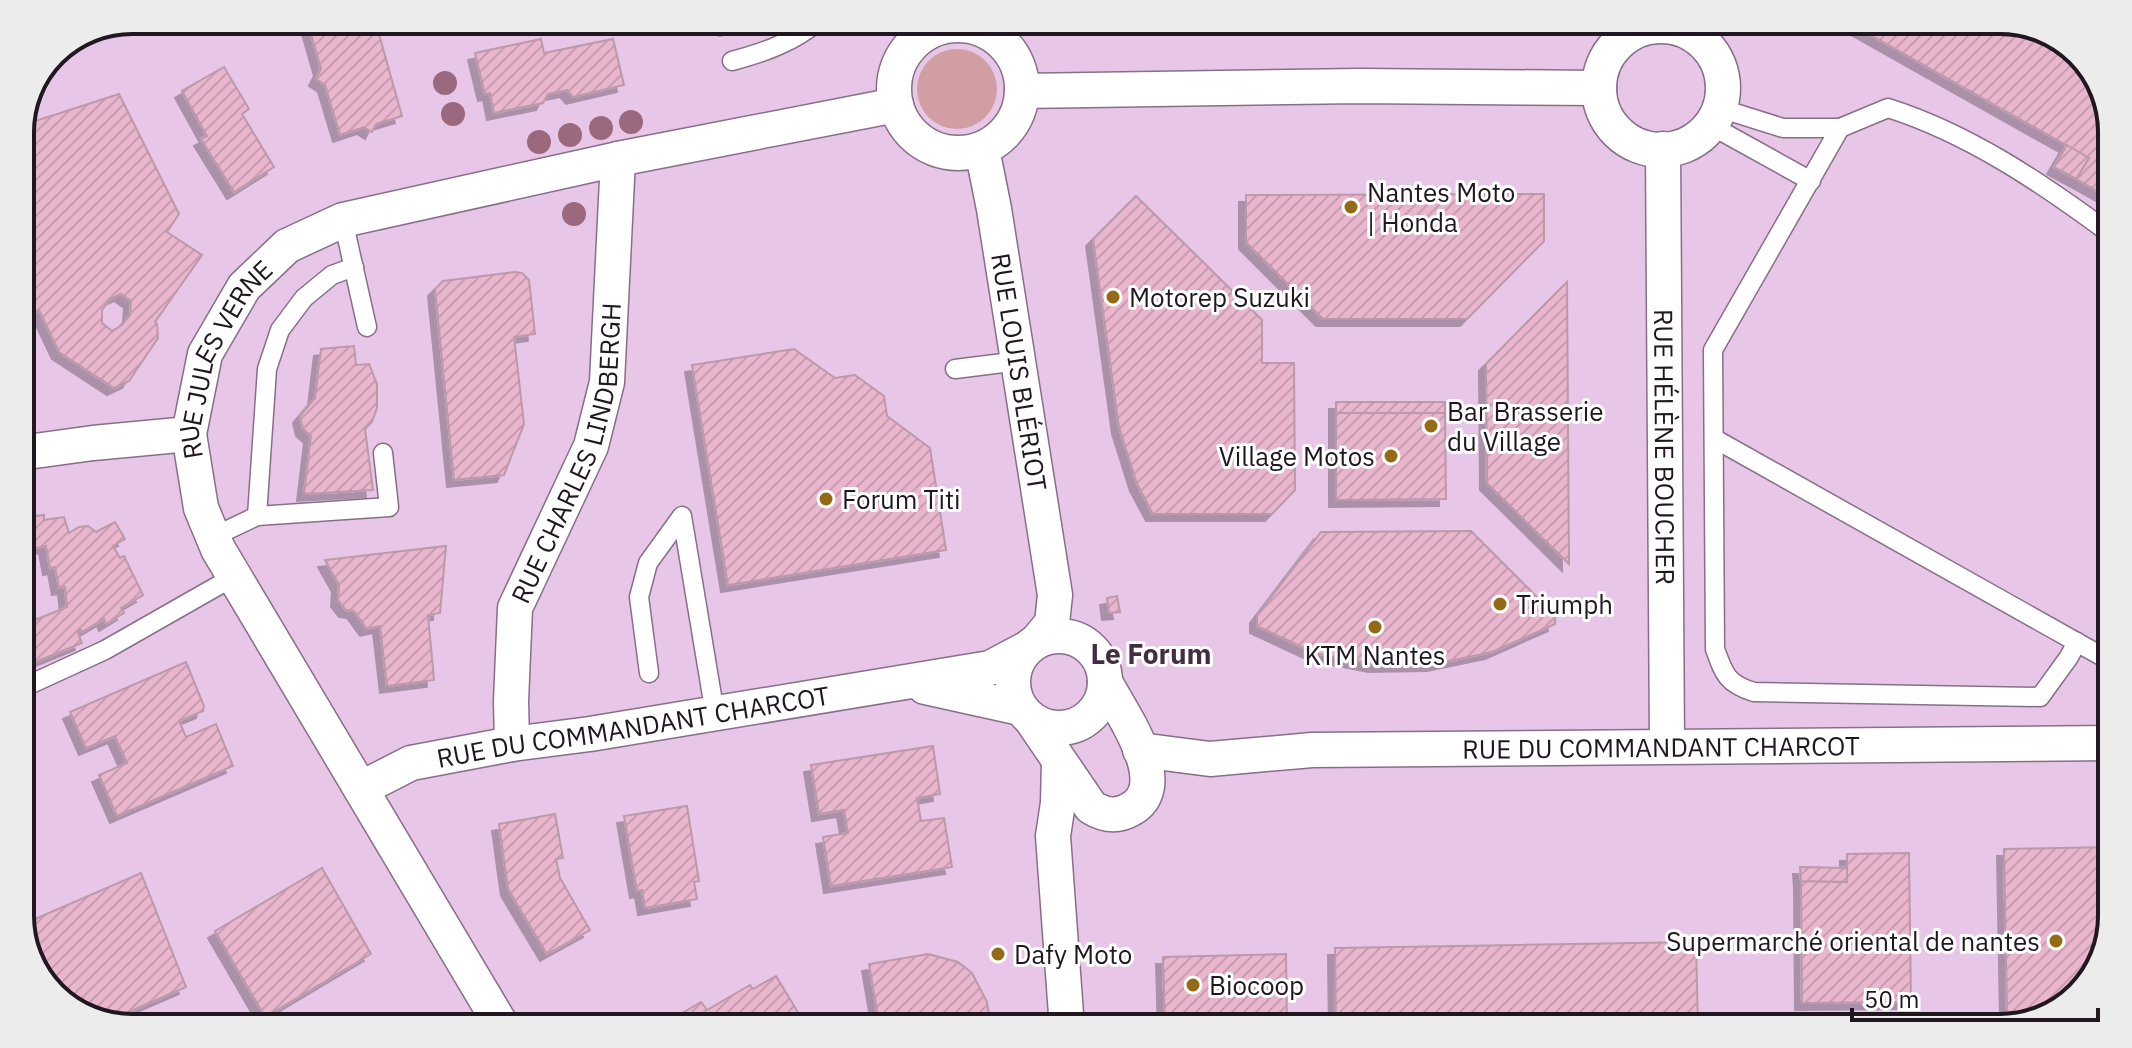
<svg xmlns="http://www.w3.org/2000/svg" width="2132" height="1048" viewBox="0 0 2132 1048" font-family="'IBM Plex Sans',sans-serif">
<defs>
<pattern id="building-hatch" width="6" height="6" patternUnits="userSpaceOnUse" patternTransform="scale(2)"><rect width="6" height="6" fill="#eab6ce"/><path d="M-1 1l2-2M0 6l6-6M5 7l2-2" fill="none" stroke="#c89cb1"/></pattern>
<filter id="shadow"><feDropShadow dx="-7" dy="7" stdDeviation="0" flood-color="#0004"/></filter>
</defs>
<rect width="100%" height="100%" fill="#f1d5f0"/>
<path fill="#e8c6e7" d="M132 20H2000L2049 31 2093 70 2112 125V916L2101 965 2062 1009 2000 1028H132L83 1017 39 979 20 924V125L53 52Z"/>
<circle fill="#d09ea3" cx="957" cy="89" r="40"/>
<g fill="url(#building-hatch)" stroke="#bc99a9" stroke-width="2" fill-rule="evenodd" filter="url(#shadow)">
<path d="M324 20H375L402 116 376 124 372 132 364 127 340 135 325 85 316 79 321 69 308 24Z"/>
<path d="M706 20H769L726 29 724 23 707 27Z"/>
<path d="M1844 20H2000L2049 31 2093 70 2112 125V199L2076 179 2089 158Z"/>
<path d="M541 39 544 53 613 39 624 85 573 97 567 90 548 94 543 103 494 113 490 93 485 94 475 53Z"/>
<path d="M224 67 249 109 242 114 274 167 234 192 201 139 207 136 182 91Z"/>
<path d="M119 94 179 214 167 232 202 255 155 322 157 324 158 338 129 381 114 388 59 352 39 310 30 315 20 296V126ZM121 294 131 301 130 315 122 325 112 331 102 323V310L110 299Z"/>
<path d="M2067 145 2089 158 2076 179 2054 167Z"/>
<path d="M1544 194V241L1467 319H1323L1246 242V195Z"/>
<path d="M1136 196 1262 320V363H1294L1295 490 1272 514H1153L1137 484 1119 427 1093 239Z"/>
<path d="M515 272 522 273 529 280 535 334 514 337 524 424 504 475 454 480 435 289 443 281Z"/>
<path d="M1567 282 1569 564 1487 483 1486 364Z"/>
<path d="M354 346 356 365 369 364 377 384V408L372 422 365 429 373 490 304 494 311 436 303 429 300 416 315 398 321 349Z"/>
<path d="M794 349 835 378 855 375 884 396 887 416 930 448 946 550 728 585 692 365Z"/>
<rect x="1336" y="402" width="109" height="11"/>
<path d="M1336 413H1445L1446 499 1336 500Z"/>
<path d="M44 515V520L64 517 69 533 79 527 88 526 96 532 115 522 125 539 113 546 120 558 124 556 143 595 121 608 124 613 106 624 104 619 82 632 80 629 77 631 82 643 28 665 20 647V626L67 607 65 587 59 588 55 567 50 568 46 546 20 551V518Z"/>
<path d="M1471 531 1555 615V624L1492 652 1434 664 1375 665 1315 653 1257 626V616L1321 532Z"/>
<path d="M446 546 440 613 428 615 434 680 387 686 380 626 367 629 354 611 346 610 338 600 339 585 325 560Z"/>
<path d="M1117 596 1120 612 1109 613 1107 598Z"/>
<path d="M186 662 204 706 203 711 179 721 186 737 216 724 233 766 117 816 99 775 127 763 115 736 86 748 70 712Z"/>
<path d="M933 746 940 794 917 798 921 821 944 818 952 867 831 886 823 837 848 833 844 810 819 814 811 765Z"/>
<path d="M687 806 699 881 694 882 697 899 645 908 642 890 637 891 624 816Z"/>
<path d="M555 814 563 858 556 859 560 878 590 930 547 954 508 889 499 824Z"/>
<path d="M2112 847V916L2101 965 2062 1009 2007 1012 2004 849Z"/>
<path d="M1909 853 1911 1002 1802 1003 1801 881 1847 882V854Z"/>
<path d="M1800 867 1847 868V882L1801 881Z"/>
<path d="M322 868 371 954 265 1017 215 931Z"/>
<path d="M141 873 186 987 105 1022 83 1017 39 979 21 925Z"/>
<path d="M1696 942 1698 1028H1336L1335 948Z"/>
<path d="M928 954 958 962 972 973 987 1002 990 1022 972 1028H880L869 964Z"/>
<path d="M1286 954 1287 1028H1165L1163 957Z"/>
<path d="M776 976 805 1024 797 1028H657L701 1002 707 1010 750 985 753 989Z"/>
</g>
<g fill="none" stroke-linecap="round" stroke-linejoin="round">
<g stroke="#886f88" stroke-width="21">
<g id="lane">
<path d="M1667 20V27"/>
<path d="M732 61C766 52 793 42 820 20"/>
<path d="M1717 113 1732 112 1783 128H1840L1888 108C1970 134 2043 184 2112 235"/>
<path d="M1710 125 1811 181"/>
<path d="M1840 128 1713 350 1715 649C1724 674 1727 684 1754 692L2040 697 2069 657 2077 642"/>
<path d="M343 220 367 327"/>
<path d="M955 369 1019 361"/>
<path d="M1715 439 2112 662"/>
<path d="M257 516 267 369 280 330 304 298 332 275 354 267"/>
<path d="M213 537 257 516 389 507 383 453"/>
<path d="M649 673 639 597 648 563 682 516 715 714"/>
<path d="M20 689 105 650 235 576"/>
</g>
</g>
<g stroke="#886f88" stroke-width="37">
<g id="street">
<circle cx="958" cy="89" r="64"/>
<circle cx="1661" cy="88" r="62"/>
<path d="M1022 91 1359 86 1599 88"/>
<path id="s1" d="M982 149 994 209 1055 595 1052 623 1037 641"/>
<path id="s2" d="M1663 149 1667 746"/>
<path d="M20 453 93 443 189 434"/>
<circle cx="1059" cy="682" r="46"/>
<path d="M925 687 1020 708"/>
<path d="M1031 719 1091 807C1104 815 1116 818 1131 809 1174 785 1121 712 1105 682"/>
<path id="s3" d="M512 744 511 701 515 608 591 446 607 382 618 159"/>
<path id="s4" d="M1140 750 1210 759 1312 750 2112 743"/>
<path d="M1059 761 1058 803 1053 836 1067 1028"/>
<path id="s5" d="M362 788 411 763 512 744 590 734 972 671 990 668 1024 650"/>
<path id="s6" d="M503 1028 218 549 201 508 189 434 205 354 244 287 287 246 343 220 618 159 896 105"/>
</g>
</g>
<use href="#lane" stroke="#fff" stroke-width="18"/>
<use href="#street" stroke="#fff" stroke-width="34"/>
</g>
<g fill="#9b697e">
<circle cx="445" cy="83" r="12"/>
<circle cx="453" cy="114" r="12"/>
<circle cx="631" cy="122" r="12"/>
<circle cx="601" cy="128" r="12"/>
<circle cx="570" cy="135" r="12"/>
<circle cx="539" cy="142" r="12"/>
<circle cx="574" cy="214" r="12"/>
</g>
<g fill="#946a14" stroke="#fff" stroke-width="3">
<circle cx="1351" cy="207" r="8"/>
<circle cx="1113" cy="297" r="8"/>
<circle cx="1431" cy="426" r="8"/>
<circle cx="1391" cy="456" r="8"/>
<circle cx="826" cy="499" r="8"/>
<circle cx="1500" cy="604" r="8"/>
<circle cx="1375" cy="627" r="8"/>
<circle cx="2056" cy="941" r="8"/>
<circle cx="998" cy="954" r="8"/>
<circle cx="1193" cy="985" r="8"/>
</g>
<g text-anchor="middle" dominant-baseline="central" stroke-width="6" stroke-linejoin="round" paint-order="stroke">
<g font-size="26" fill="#201720" stroke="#fff" text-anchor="start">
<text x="1367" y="192">Nantes Moto<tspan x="1367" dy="30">| Honda</tspan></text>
<text x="1129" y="297">Motorep Suzuki</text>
<text x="1447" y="411">Bar Brasserie<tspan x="1447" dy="30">du Village</tspan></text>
<text x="1375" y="456" text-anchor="end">Village Motos</text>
<text x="842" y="499">Forum Titi</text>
<text x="1516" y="604">Triumph</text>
<text x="1375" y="655" text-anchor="middle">KTM Nantes</text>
<text x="2040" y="941" text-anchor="end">Supermarché oriental de nantes</text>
<text x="1014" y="954">Dafy Moto</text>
<text x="1209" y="985">Biocoop</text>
</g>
<g font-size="26" fill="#201720" stroke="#fff">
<text stroke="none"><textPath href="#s6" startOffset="760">RUE JULES VERNE</textPath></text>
<text stroke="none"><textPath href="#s1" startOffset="226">RUE LOUIS BLÉRIOT</textPath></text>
<text stroke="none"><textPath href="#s2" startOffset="298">RUE HÉLÈNE BOUCHER</textPath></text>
<text stroke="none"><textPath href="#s3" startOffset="302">RUE CHARLES LINDBERGH</textPath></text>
<text stroke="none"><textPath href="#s5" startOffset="280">RUE DU COMMANDANT CHARCOT</textPath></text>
<text stroke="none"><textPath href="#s4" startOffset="522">RUE DU COMMANDANT CHARCOT</textPath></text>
</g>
<g font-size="28" font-weight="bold" fill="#432d43" stroke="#fff">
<text x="1151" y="653">Le Forum</text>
</g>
</g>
<path d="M0 0H2132V1048H0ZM132 34H2000A98 98 0 0 1 2098 132V916A98 98 0 0 1 2000 1014H132A98 98 0 0 1 34 916V132A98 98 0 0 1 132 34Z" fill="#edeced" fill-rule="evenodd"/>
<path fill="none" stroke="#201720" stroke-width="4" d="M132 34H2000A98 98 0 0 1 2098 132V916A98 98 0 0 1 2000 1014H132A98 98 0 0 1 34 916V132A98 98 0 0 1 132 34Z"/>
<path d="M1852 1008v12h246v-12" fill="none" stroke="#201720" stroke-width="4"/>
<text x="1864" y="1008" font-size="24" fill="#201720" stroke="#ffffff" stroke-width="6" paint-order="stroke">50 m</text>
</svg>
